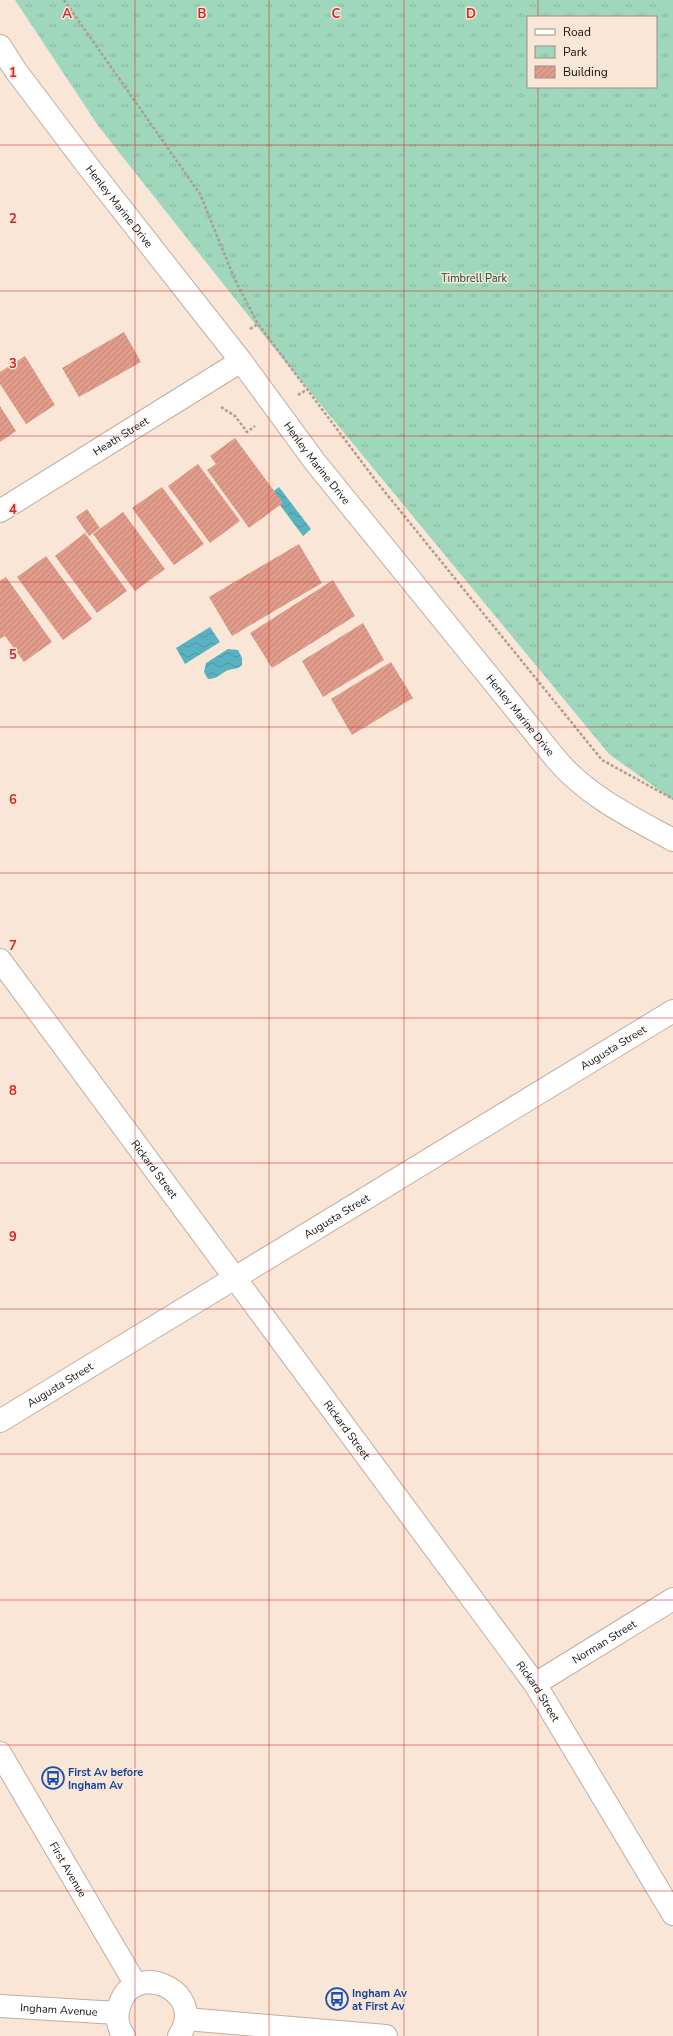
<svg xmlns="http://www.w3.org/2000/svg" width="673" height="2036" viewBox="0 0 673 2036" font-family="'Nunito Sans',sans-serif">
<defs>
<pattern id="park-tufts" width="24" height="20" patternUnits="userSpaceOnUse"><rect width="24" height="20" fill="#9ed7bb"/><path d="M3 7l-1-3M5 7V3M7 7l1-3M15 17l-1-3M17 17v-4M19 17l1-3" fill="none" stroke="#87b79f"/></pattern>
<pattern id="water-waves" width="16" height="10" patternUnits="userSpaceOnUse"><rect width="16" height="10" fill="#58b2c1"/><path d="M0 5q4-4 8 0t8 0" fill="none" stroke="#4c98a4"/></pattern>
<pattern id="building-hatch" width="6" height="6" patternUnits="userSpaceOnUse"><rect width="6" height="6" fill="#e19b8a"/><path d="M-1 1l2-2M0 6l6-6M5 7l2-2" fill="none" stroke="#c08476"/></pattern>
</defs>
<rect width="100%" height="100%" fill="#f9e6d6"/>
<path fill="url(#park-tufts)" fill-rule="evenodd" d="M15 0H673V800L609 754 270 343 99 127ZM528 17H656V87H528Z"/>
<g fill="url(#water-waves)">
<path d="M279 487 311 529 303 536 271 493Z"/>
<path d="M210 627 220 642 185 664 176 648Z"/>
<path d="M228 649 238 650 242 658V665C237 670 233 668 226 671 219 675 217 679 208 679L204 672 206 663Z"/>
</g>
<g fill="url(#building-hatch)">
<path d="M124 332 141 362 79 397 62 368Z"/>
<path d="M25 356 55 405 26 424 0 384V372Z"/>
<path d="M0 406 16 431 0 442Z"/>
<path d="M235 438 283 503 249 528 207 470 216 464 210 456Z"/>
<path d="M198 464 240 521 210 543 168 486Z"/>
<path d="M162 487 204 544 174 565 132 508Z"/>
<path d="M87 509 100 528 89 536 76 517Z"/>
<path d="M123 512 165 569 135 591 93 534Z"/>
<path d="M85 533 127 591 97 613 55 556Z"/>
<path d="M299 544 322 583 232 636 209 597Z"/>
<path d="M46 556 92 619 63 640 17 577Z"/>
<path d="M6 577 52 642 24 662 5 636 0 639V581Z"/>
<path d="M333 580 355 616 272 668 250 633Z"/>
<path d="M363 623 384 660 323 697 302 661Z"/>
<path d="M391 662 413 698 352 735 331 699Z"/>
</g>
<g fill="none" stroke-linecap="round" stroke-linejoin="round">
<g stroke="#c1aea0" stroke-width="24">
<g id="minor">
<path id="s1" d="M0 46 16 71 87 165 241 361 315 462 556 759C587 796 631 817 673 840"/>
<path id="s2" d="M0 511 241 361"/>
<path id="s3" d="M0 960 535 1684 673 1914"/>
<path id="s4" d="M0 1421 673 1011"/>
<path id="s5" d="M535 1684 673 1599"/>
<path d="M186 2019 386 2036"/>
</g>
</g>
<g stroke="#c1aea0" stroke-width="24">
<g id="tertiary">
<path id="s6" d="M0 1753 136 1985"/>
<path id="s7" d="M0 2006 117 2013"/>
<path d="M124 2036C118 2028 116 2017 119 2007 132 1957 209 1991 179 2036"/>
</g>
</g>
<g stroke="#ad9e92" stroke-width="2.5" stroke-dasharray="3 2" stroke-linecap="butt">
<path d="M64 0 200 194 235 280 258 324 376 481 602 760 673 799"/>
<path d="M250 329 258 324"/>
<path d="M298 395 306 390"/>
<path d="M221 407 235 416 247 432 255 426"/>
</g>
<use href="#minor" stroke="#fff" stroke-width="22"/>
<use href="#tertiary" stroke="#fff" stroke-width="22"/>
</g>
<path fill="none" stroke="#d62828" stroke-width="1" stroke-opacity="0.55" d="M135 0V2036M269 0V2036M404 0V2036M538 0V17M538 87V2036M0 145H673M0 291H673M0 436H673M0 582H673M0 727H673M0 873H673M0 1018H673M0 1163H673M0 1309H673M0 1454H673M0 1600H673M0 1745H673M0 1891H673"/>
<defs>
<g id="bus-ring" transform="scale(1.15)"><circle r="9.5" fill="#f9e6d6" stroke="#1a4fb4" stroke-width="1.5"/><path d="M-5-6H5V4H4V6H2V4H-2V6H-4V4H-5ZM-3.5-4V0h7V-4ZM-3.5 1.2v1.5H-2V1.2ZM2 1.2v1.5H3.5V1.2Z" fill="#1a4fb4"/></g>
</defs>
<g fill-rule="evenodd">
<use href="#bus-ring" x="53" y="1778"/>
<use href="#bus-ring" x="337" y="1999"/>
</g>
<g text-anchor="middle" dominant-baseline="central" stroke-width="3" stroke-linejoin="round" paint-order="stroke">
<g font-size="11" fill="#160f0a" stroke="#f9e6d6">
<text stroke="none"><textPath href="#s1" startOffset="200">Henley Marine Drive</textPath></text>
<text stroke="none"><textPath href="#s2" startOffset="142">Heath Street</textPath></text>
<text stroke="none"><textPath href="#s1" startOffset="524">Henley Marine Drive</textPath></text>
<text stroke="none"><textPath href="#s1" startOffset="848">Henley Marine Drive</textPath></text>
<text stroke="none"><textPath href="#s4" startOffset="718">Augusta Street</textPath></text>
<text stroke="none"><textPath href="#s3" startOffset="260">Rickard Street</textPath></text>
<text stroke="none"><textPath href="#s4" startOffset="394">Augusta Street</textPath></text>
<text stroke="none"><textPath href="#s4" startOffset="70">Augusta Street</textPath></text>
<text stroke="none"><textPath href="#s3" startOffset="584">Rickard Street</textPath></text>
<text stroke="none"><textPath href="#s5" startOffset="81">Norman Street</textPath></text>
<text stroke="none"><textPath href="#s3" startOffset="908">Rickard Street</textPath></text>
<text stroke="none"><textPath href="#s6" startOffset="135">First Avenue</textPath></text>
<text stroke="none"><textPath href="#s7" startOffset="59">Ingham Avenue</textPath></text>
</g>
<g font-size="11" fill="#0b4731" stroke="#f9e6d6">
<text x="474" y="278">Timbrell Park</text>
</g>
<g font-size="11" font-weight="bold" fill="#164399" stroke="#f9e6d6" text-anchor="start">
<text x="68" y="1772">First Av before<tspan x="68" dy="13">Ingham Av</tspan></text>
<text x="352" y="1993">Ingham Av<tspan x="352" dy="13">at First Av</tspan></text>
</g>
</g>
<g font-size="13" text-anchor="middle" font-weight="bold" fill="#d62828" stroke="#f9e6d6" stroke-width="3" stroke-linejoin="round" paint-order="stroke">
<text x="67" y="18">A</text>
<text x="202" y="18">B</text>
<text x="336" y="18">C</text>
<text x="471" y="18">D</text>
<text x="13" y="77">1</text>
<text x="13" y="223">2</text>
<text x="13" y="368">3</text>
<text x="13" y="514">4</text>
<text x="13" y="659">5</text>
<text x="13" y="804">6</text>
<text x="13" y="950">7</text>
<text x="13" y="1095">8</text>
<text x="13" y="1241">9</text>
</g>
<rect x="527" y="16" width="130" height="72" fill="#f9e6d6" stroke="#9e9084"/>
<rect x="535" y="29" width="20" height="6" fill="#ffffff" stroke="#9e9084"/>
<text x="563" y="36" font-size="12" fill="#160f0a">Road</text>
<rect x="535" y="46" width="20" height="12" fill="url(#park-tufts)" stroke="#9e9084"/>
<text x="563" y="56" font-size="12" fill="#160f0a">Park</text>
<rect x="535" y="66" width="20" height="12" fill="url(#building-hatch)" stroke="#9e9084"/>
<text x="563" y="76" font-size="12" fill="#160f0a">Building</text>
</svg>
